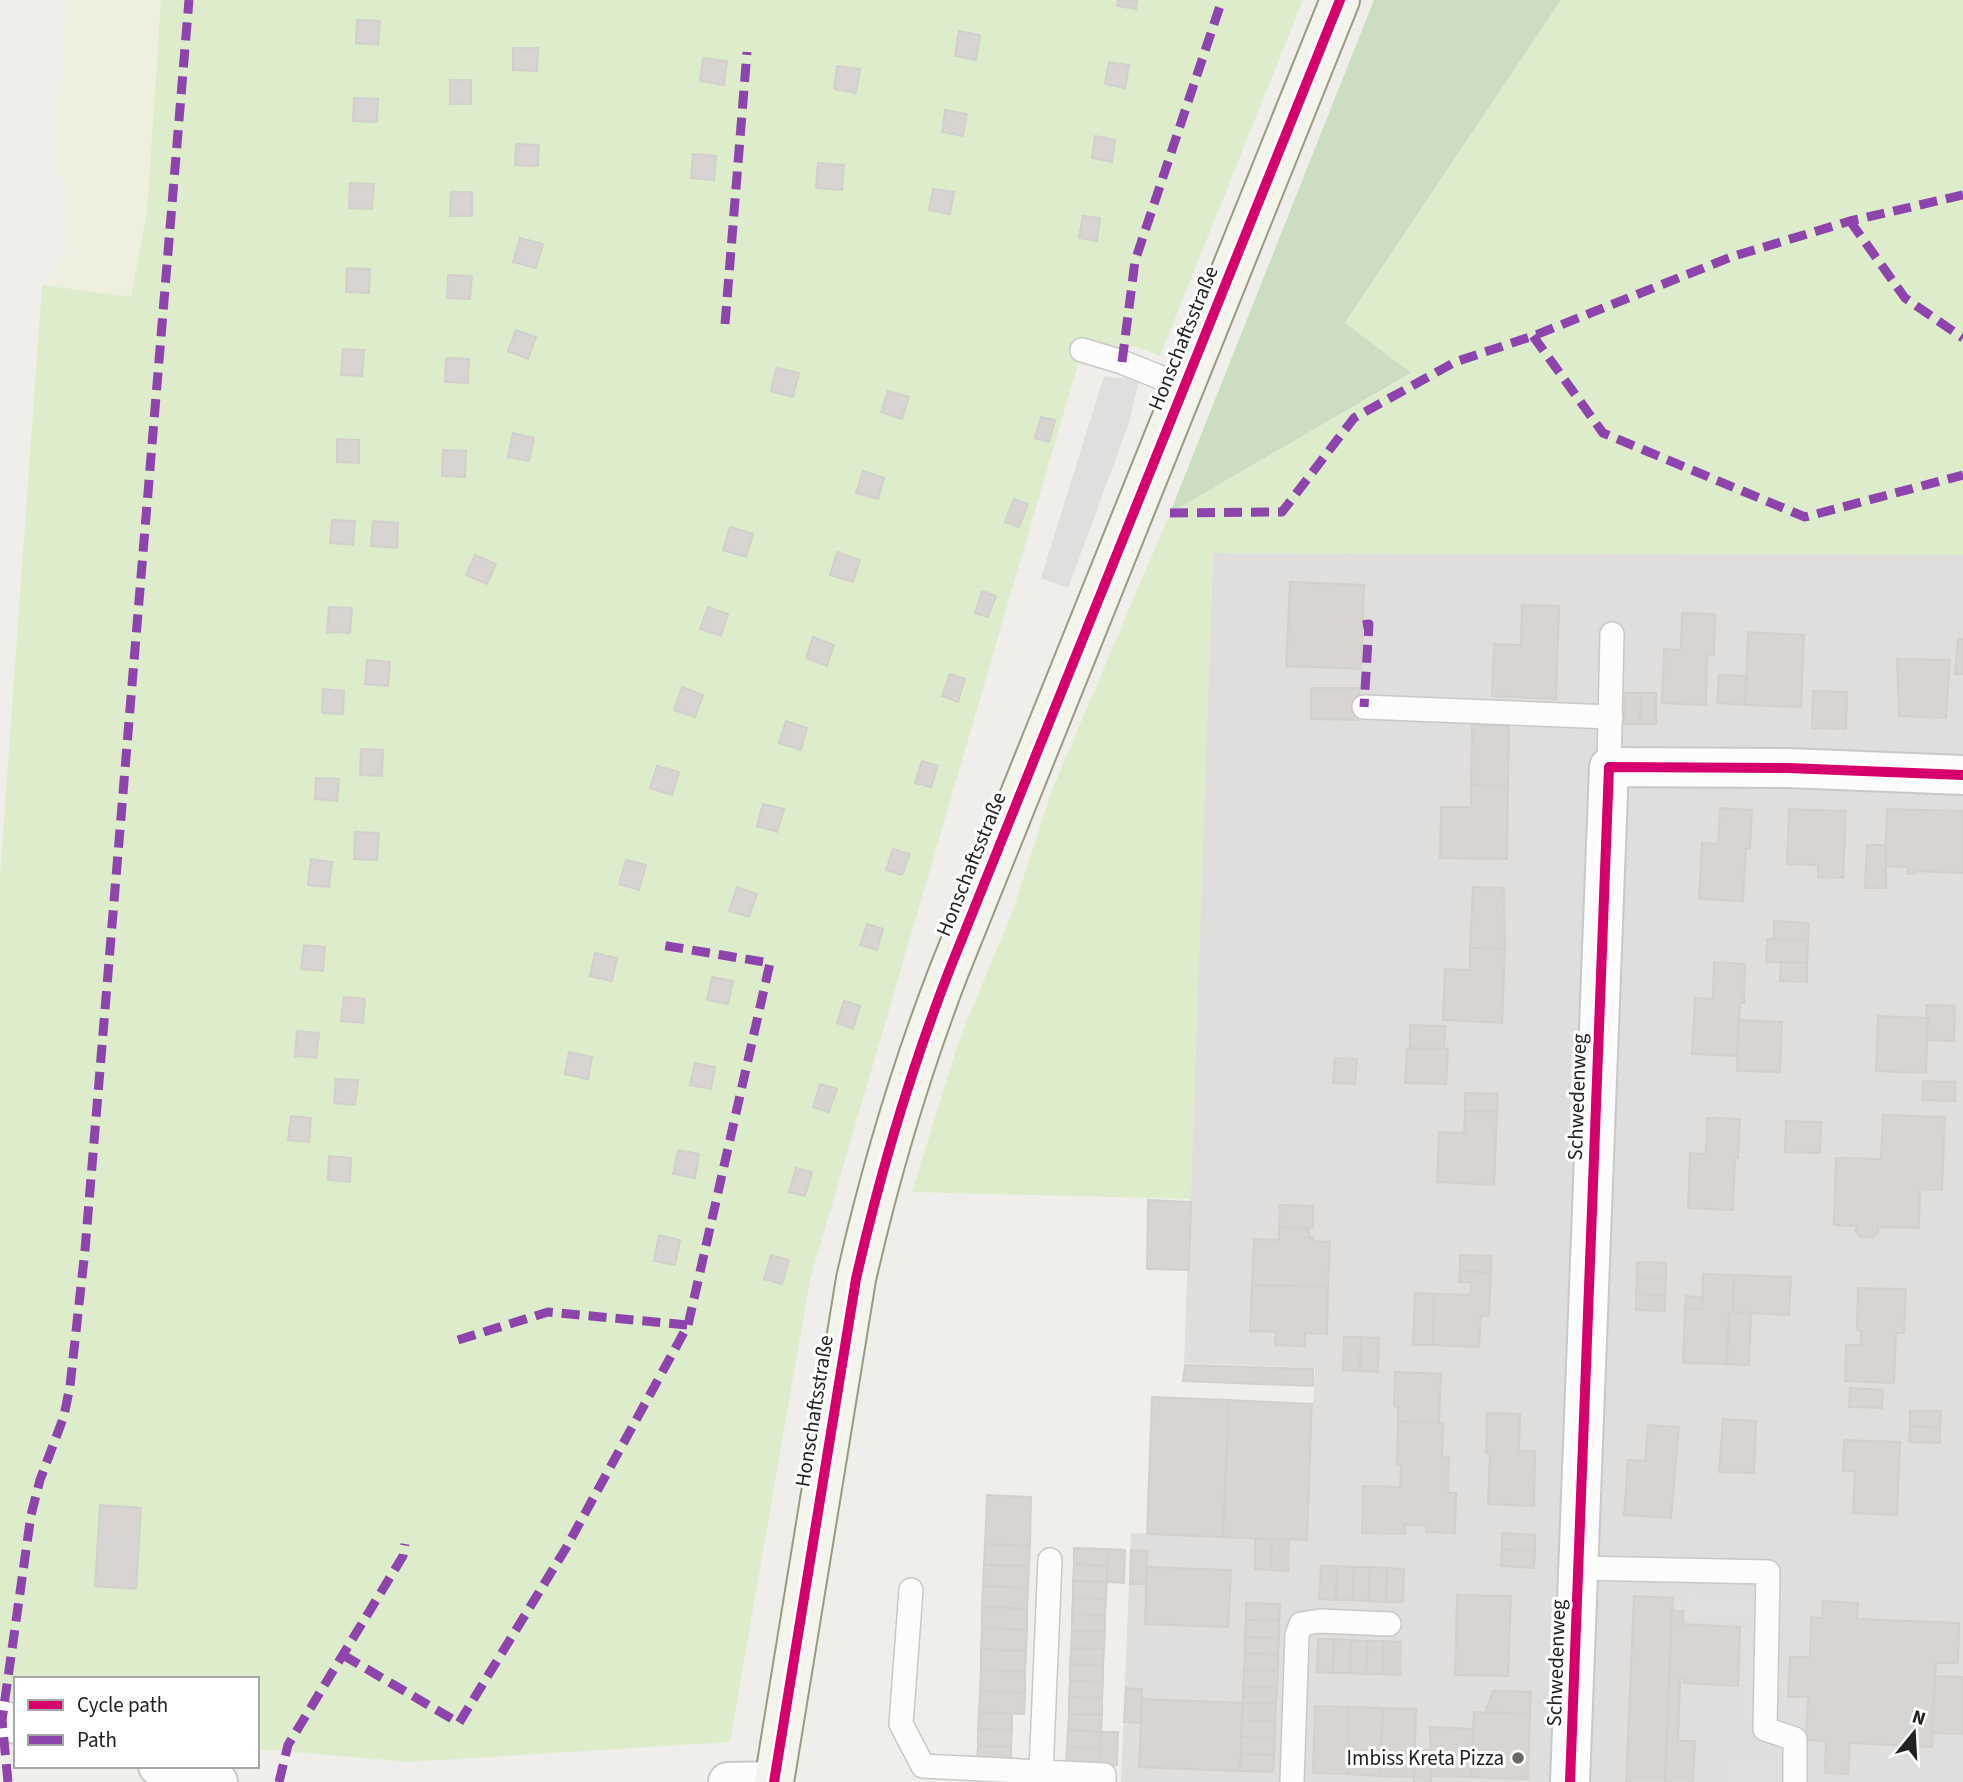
<svg xmlns="http://www.w3.org/2000/svg" width="1963" height="1782" viewBox="0 0 1963 1782" font-family="'Source Sans 3',sans-serif">
<rect width="100%" height="100%" fill="#f0eeeb"/>
<path fill="#dfdedc" d="M1213 553 1963 555V1782H1121L1131 1533 1307 1540 1315 1368 1184 1363Z"/>
<path fill="#efefdf" d="M67 0H161L147 212 130 297 42 285 65 255 70 194 56 163Z"/>
<g fill="#ddeccb">
<path d="M161 0H1303L1160 356 1137 347 1116 349 1085 340 810 1280 730 1742 409 1762 257 1749V1679H16V1695L0 1691V876L42 285 131 297 147 212Z"/>
<path d="M1561 0H1963V555L1213 553 1191 1199 912 1192 959 1040 1012 913 1052 790 1170 513 1411 374 1345 324Z"/>
</g>
<path fill="#cbdec1" d="M1374 0H1561L1345 323 1411 373 1170 513Z"/>
<g fill="#e0dfde">
<path d="M1104 376 1119 378 1140 376 1128 426 1068 588 1041 578Z"/>
<path d="M1686 1592 1754 1594V1622L1685 1620Z"/>
<path d="M1744 1625H1756L1753 1722H1741Z"/>
<path d="M1725 1753 1779 1755V1782H1724Z"/>
</g>
<g fill="#d7d4d2" stroke="#d3d0cc" stroke-width="2">
<path d="M1118 0H1137L1136 9 1117 6Z"/>
<path d="M357 20 380 21 378 45 356 43Z"/>
<path d="M959 31 980 35 976 60 955 56Z"/>
<path d="M513 48H538L537 71 513 70Z"/>
<path d="M703 58 727 61 724 85 700 81Z"/>
<path d="M1109 62 1129 65 1125 88 1105 84Z"/>
<path d="M837 66 860 69 856 93 834 89Z"/>
<rect x="450" y="80" width="21" height="24"/>
<path d="M354 98 378 99 377 122 353 121Z"/>
<path d="M945 110 967 114 963 136 942 132Z"/>
<path d="M1095 136 1115 140 1112 162 1092 158Z"/>
<path d="M516 144 539 145 538 166 515 165Z"/>
<path d="M693 154 716 156 714 180 691 178Z"/>
<path d="M818 163 844 165 842 190 816 188Z"/>
<path d="M350 183 374 184 372 209 349 208Z"/>
<path d="M933 189 954 192 950 214 929 210Z"/>
<path d="M451 192H472V216H450Z"/>
<path d="M1083 216 1100 218 1097 241 1079 238Z"/>
<path d="M520 238 543 244 536 268 513 262Z"/>
<path d="M347 268 370 269 369 293 346 292Z"/>
<path d="M448 275 472 276 470 299 447 298Z"/>
<path d="M516 330 536 337 528 359 508 351Z"/>
<path d="M343 349 364 350 362 376 341 375Z"/>
<path d="M446 358 469 359 468 383 445 382Z"/>
<path d="M776 368 799 373 793 397 771 391Z"/>
<path d="M888 391 909 397 902 419 881 412Z"/>
<path d="M1041 417 1055 420 1049 442 1035 438Z"/>
<path d="M513 433 534 438 529 461 508 457Z"/>
<path d="M337 439 359 440V463L337 462Z"/>
<path d="M443 450 466 451 465 477 442 476Z"/>
<path d="M863 471 884 478 878 499 856 493Z"/>
<path d="M1014 499 1028 504 1019 527 1005 522Z"/>
<path d="M332 520 355 521 353 545 330 543Z"/>
<path d="M373 521 398 523 397 548 371 546Z"/>
<path d="M730 527 753 534 746 557 723 550Z"/>
<path d="M837 552 860 560 853 582 830 575Z"/>
<path d="M475 555 496 564 487 584 466 575Z"/>
<path d="M1290 582 1364 585 1361 669 1286 666Z"/>
<path d="M982 591 996 596 988 617 975 613Z"/>
<path d="M1522 605 1559 606 1556 699 1492 696 1494 644 1521 645Z"/>
<path d="M329 607 352 608 350 633 327 632Z"/>
<path d="M708 607 728 614 721 636 700 629Z"/>
<path d="M1682 613 1715 614 1714 655 1707 654 1706 705 1662 703 1664 649 1681 650Z"/>
<path d="M1748 632 1804 635 1801 707 1745 705Z"/>
<path d="M813 637 834 645 827 666 806 658Z"/>
<path d="M1958 639H1963V674H1955Z"/>
<path d="M1897 659 1950 660 1946 718 1899 716Z"/>
<path d="M367 660 390 662 388 686 365 684Z"/>
<path d="M950 674 965 679 958 702 942 696Z"/>
<path d="M1719 675 1746 676 1745 705 1717 703Z"/>
<path d="M682 687 703 695 695 717 674 710Z"/>
<path d="M1311 688H1359L1358 720 1311 719Z"/>
<path d="M323 689 344 691 343 714 322 713Z"/>
<path d="M1813 691 1847 692 1846 729 1812 728Z"/>
<path d="M1625 693H1641L1640 724H1624Z"/>
<path d="M1641 693H1656V724H1640Z"/>
<path d="M786 721 807 728 801 750 779 743Z"/>
<path d="M1472 725 1509 726 1508 786 1471 785Z"/>
<path d="M361 749 383 750 382 776 360 775Z"/>
<path d="M922 761 938 766 931 787 915 783Z"/>
<path d="M657 766 679 772 672 795 650 788Z"/>
<path d="M316 778 339 779 337 801 315 799Z"/>
<path d="M1471 785 1508 786 1507 859 1440 858 1441 807H1471Z"/>
<path d="M763 804 784 809 777 832 757 826Z"/>
<path d="M1720 808 1752 810 1750 848H1746L1743 901 1699 899 1702 843 1718 844Z"/>
<path d="M1789 809 1846 811 1843 878 1818 877V865L1787 864Z"/>
<path d="M1887 809 1963 811V873L1915 871V874H1908V867L1887 866 1885 870Z"/>
<path d="M355 832 379 833 377 860 354 859Z"/>
<path d="M1867 845H1886V888H1865Z"/>
<path d="M893 849 910 854 902 875 886 870Z"/>
<path d="M311 859 332 862 329 887 308 885Z"/>
<path d="M626 860 646 865 639 890 619 884Z"/>
<path d="M737 887 757 894 749 917 729 911Z"/>
<path d="M1473 887 1504 888 1505 949 1470 948Z"/>
<path d="M1774 921 1809 923 1808 941 1774 939Z"/>
<path d="M867 924 883 929 877 950 860 945Z"/>
<path d="M1767 939 1808 941 1807 963 1766 962Z"/>
<path d="M304 945 325 947 323 971 301 969Z"/>
<path d="M1470 948 1505 949 1502 1023 1443 1020 1445 969 1470 970Z"/>
<path d="M595 953 617 958 612 981 590 976Z"/>
<path d="M1714 962 1745 964 1744 1003H1740L1737 1056 1692 1054 1695 998 1713 999Z"/>
<path d="M1781 962 1807 963V982L1780 981Z"/>
<path d="M712 977 733 981 728 1004 707 1000Z"/>
<path d="M344 997 365 999 363 1023 341 1021Z"/>
<path d="M844 1001 860 1006 853 1029 837 1023Z"/>
<path d="M1926 1005 1955 1006 1954 1041 1927 1040Z"/>
<path d="M1878 1016 1928 1018 1926 1073 1876 1071Z"/>
<path d="M1739 1020 1782 1022 1780 1072 1737 1071Z"/>
<path d="M1410 1025 1445 1026 1444 1049 1410 1048Z"/>
<path d="M297 1031 319 1033 316 1058 295 1056Z"/>
<path d="M1407 1048 1448 1049 1446 1084 1405 1083Z"/>
<path d="M569 1052 592 1057 588 1079 565 1074Z"/>
<path d="M1335 1058 1357 1059 1355 1084 1333 1083Z"/>
<path d="M695 1063 715 1067 711 1089 690 1085Z"/>
<path d="M336 1079 358 1080 355 1105 334 1103Z"/>
<path d="M1923 1081 1955 1082V1101L1922 1100Z"/>
<path d="M820 1084 837 1089 829 1112 813 1107Z"/>
<path d="M1465 1093 1498 1094 1497 1112 1465 1111Z"/>
<path d="M1465 1111 1497 1112 1494 1185 1437 1182 1439 1132 1464 1133Z"/>
<path d="M1883 1115 1945 1117 1942 1190 1920 1189 1919 1228 1878 1227V1232L1873 1237H1861L1856 1231V1226L1834 1225 1836 1158 1881 1159Z"/>
<path d="M291 1116 311 1118 309 1142 288 1140Z"/>
<path d="M1707 1118 1740 1119 1738 1158H1735L1733 1210 1688 1208 1690 1153 1706 1154Z"/>
<path d="M1786 1121 1821 1122 1820 1153 1785 1152Z"/>
<path d="M678 1150 699 1154 695 1178 673 1174Z"/>
<path d="M329 1156 351 1158 350 1182 328 1180Z"/>
<path d="M796 1168 812 1172 805 1196 789 1192Z"/>
<path d="M1148 1200 1191 1202 1189 1270 1147 1269Z"/>
<path d="M1280 1205 1313 1206V1228L1279 1227Z"/>
<path d="M1279 1227 1309 1229V1237H1313V1241L1330 1242 1328 1287 1252 1285 1254 1239 1279 1240Z"/>
<path d="M659 1235 680 1240 675 1265 654 1261Z"/>
<path d="M771 1255 789 1260 782 1284 764 1279Z"/>
<path d="M1460 1255 1491 1256V1273L1460 1271Z"/>
<path d="M1637 1262 1666 1263V1279L1637 1278Z"/>
<path d="M1460 1271 1491 1273 1489 1316H1481L1479 1347 1433 1345 1434 1294 1470 1295 1471 1282H1459Z"/>
<path d="M1703 1274 1734 1275 1733 1312H1729L1727 1364 1683 1363 1685 1309H1702Z"/>
<path d="M1734 1275 1791 1277 1789 1315 1733 1312Z"/>
<path d="M1637 1278 1666 1279 1665 1296 1636 1294Z"/>
<path d="M1252 1285 1328 1287 1327 1334 1305 1333V1346L1275 1345 1276 1332 1250 1331Z"/>
<path d="M1858 1288 1906 1289 1904 1333H1896L1894 1383 1845 1381 1846 1345H1861V1331L1857 1330Z"/>
<path d="M1415 1293 1434 1294 1433 1345H1413Z"/>
<path d="M1636 1294 1665 1296V1311L1636 1310Z"/>
<path d="M1686 1296 1702 1297V1309H1685Z"/>
<path d="M1729 1312 1751 1313 1749 1365 1727 1364Z"/>
<path d="M1344 1337H1361L1360 1371 1343 1370Z"/>
<path d="M1361 1337 1379 1338 1378 1372 1360 1371Z"/>
<path d="M1185 1365 1313 1369V1386L1183 1381Z"/>
<path d="M1395 1372 1441 1374 1439 1423 1398 1422V1407L1394 1406Z"/>
<path d="M1850 1388 1883 1390 1882 1408 1849 1407Z"/>
<path d="M1152 1397 1229 1400 1223 1537 1147 1534Z"/>
<path d="M1229 1400 1312 1404 1307 1540 1223 1537Z"/>
<path d="M1910 1411H1941L1940 1428 1910 1426Z"/>
<path d="M1487 1413 1520 1414 1519 1451H1535L1534 1506 1488 1504 1490 1453H1486Z"/>
<path d="M1723 1419 1756 1421 1754 1473 1719 1472Z"/>
<path d="M1398 1422 1443 1423 1442 1456 1449 1457 1448 1493H1456L1455 1533 1426 1532V1525H1405V1534L1362 1533 1363 1486 1400 1487 1401 1465H1397Z"/>
<path d="M1648 1425 1679 1427 1671 1518 1624 1515 1628 1460 1645 1461Z"/>
<path d="M1910 1426 1940 1428V1443L1909 1442Z"/>
<path d="M1844 1440 1900 1442 1897 1515 1853 1513 1855 1471H1843Z"/>
<path d="M987 1495 1031 1497 1030 1546 985 1544Z"/>
<path d="M100 1505 141 1508 136 1589 95 1586Z"/>
<path d="M1502 1533 1535 1535V1551L1502 1550Z"/>
<path d="M1255 1539H1272L1271 1570 1255 1569Z"/>
<path d="M1272 1539H1289L1288 1571 1271 1570Z"/>
<path d="M985 1544 1030 1546 1029 1566 984 1565Z"/>
<path d="M1074 1548 1108 1549 1107 1566 1074 1564Z"/>
<path d="M1108 1549 1125 1550 1124 1583 1107 1582Z"/>
<path d="M1131 1550 1147 1551 1146 1584H1130Z"/>
<path d="M1502 1550 1535 1551 1534 1568 1501 1566Z"/>
<path d="M1074 1564 1107 1566V1582L1073 1581Z"/>
<path d="M984 1565 1029 1566 1028 1588 983 1586Z"/>
<path d="M1321 1566H1337L1336 1600 1319 1599Z"/>
<path d="M1337 1566 1354 1567 1353 1600H1336Z"/>
<path d="M1147 1567 1231 1570 1228 1627 1145 1624Z"/>
<path d="M1354 1567H1370L1369 1601 1353 1600Z"/>
<path d="M1370 1567 1387 1568 1386 1602 1369 1601Z"/>
<path d="M1387 1568 1404 1569 1403 1602H1386Z"/>
<path d="M1073 1581 1107 1582 1106 1599 1073 1598Z"/>
<path d="M983 1586 1028 1588 1027 1609 982 1607Z"/>
<path d="M1457 1595 1511 1596 1508 1676 1455 1675Z"/>
<path d="M1634 1596 1673 1598 1665 1782H1626Z"/>
<path d="M1073 1598 1106 1599 1105 1616 1072 1614Z"/>
<path d="M1823 1601 1858 1603 1857 1619 1959 1623 1958 1663H1936L1932 1747 1850 1743 1848 1774 1825 1773 1826 1741 1806 1740 1808 1697H1788L1790 1657H1810L1811 1617 1822 1618Z"/>
<path d="M1246 1603 1280 1604 1279 1621 1246 1620Z"/>
<path d="M982 1607 1027 1609V1630L982 1628Z"/>
<path d="M1672 1611H1683V1627H1686V1624L1740 1627 1738 1686 1684 1683V1679H1680L1678 1741H1695L1693 1782H1665Z"/>
<path d="M1072 1614 1105 1616V1632L1072 1631Z"/>
<path d="M1246 1620 1279 1621V1638L1245 1637Z"/>
<path d="M982 1628 1027 1630 1026 1651 981 1649Z"/>
<path d="M1072 1631 1105 1632 1104 1649 1071 1648Z"/>
<path d="M1245 1637 1279 1638 1278 1655 1245 1653Z"/>
<path d="M1318 1639H1334L1333 1673 1317 1672Z"/>
<path d="M1334 1639 1351 1640 1350 1673H1333Z"/>
<path d="M1351 1640 1368 1641 1366 1674 1350 1673Z"/>
<path d="M1368 1641H1384L1383 1674H1366Z"/>
<path d="M1384 1641 1401 1642 1400 1675 1383 1674Z"/>
<path d="M1071 1648 1104 1649 1103 1665 1070 1664Z"/>
<path d="M981 1649 1026 1651 1025 1672 981 1670Z"/>
<path d="M1245 1653 1278 1655V1671L1244 1670Z"/>
<path d="M1070 1664 1103 1665V1682L1070 1681Z"/>
<path d="M981 1670 1025 1672V1693L980 1691Z"/>
<path d="M1244 1670 1278 1671 1277 1688 1243 1687Z"/>
<path d="M1935 1676 1963 1677V1734L1932 1733Z"/>
<path d="M1070 1681 1103 1682 1102 1698 1069 1697Z"/>
<path d="M1243 1687 1277 1688 1276 1704 1243 1703Z"/>
<path d="M1126 1688 1142 1689 1141 1723 1124 1722Z"/>
<path d="M980 1691 1025 1693 1024 1714 979 1712Z"/>
<path d="M1493 1691 1531 1692 1530 1714 1485 1713Z"/>
<path d="M1069 1697 1102 1698V1715L1069 1714Z"/>
<path d="M1142 1699 1243 1703 1240 1771 1139 1767Z"/>
<path d="M1243 1703 1276 1704 1275 1721 1242 1720Z"/>
<path d="M1315 1706 1349 1707 1347 1774 1313 1773Z"/>
<path d="M1349 1707 1383 1708 1380 1776 1347 1774Z"/>
<path d="M1383 1708 1416 1709 1414 1777 1380 1776Z"/>
<path d="M979 1712 1012 1714V1730L978 1729Z"/>
<path d="M1474 1712 1530 1714 1528 1779 1471 1777Z"/>
<path d="M1069 1714 1102 1715 1101 1732 1068 1730Z"/>
<path d="M1242 1720 1275 1721V1738L1241 1737Z"/>
<path d="M1430 1727 1473 1729 1471 1777 1431 1776Z"/>
<path d="M978 1729 1012 1730 1011 1747 978 1746Z"/>
<path d="M1068 1730 1101 1732 1100 1748 1067 1747Z"/>
<path d="M1101 1732H1118L1117 1765H1100Z"/>
<path d="M1241 1737 1275 1738 1274 1755 1241 1754Z"/>
<path d="M978 1746 1011 1747V1764L977 1762Z"/>
<path d="M1067 1747 1100 1748V1765L1066 1763Z"/>
<path d="M1415 1750H1432L1431 1782H1414Z"/>
<path d="M1241 1754 1274 1755 1273 1772 1240 1771Z"/>
</g>
<g fill="none" stroke-linecap="round" stroke-linejoin="round">
<g stroke="#c9c8c7" stroke-width="26">
<g id="lane">
<path d="M1082 350 1122 362 1184 387"/>
<path d="M1364 707 1611 717"/>
<path d="M1609 767 1612 634"/>
<path d="M1050 1560 1041 1772 1104 1775V1782"/>
<path d="M1579 1568 1768 1572 1765 1729 1795 1739V1782"/>
<path d="M911 1590 901 1724 923 1766 1041 1772"/>
<path d="M1292 1782 1297 1635 1301 1624 1320 1621 1389 1624"/>
</g>
</g>
<g stroke="#c9c8c7" stroke-width="42">
<g id="street">
<path d="M0 1720 16 1724"/>
<path d="M158 1766 218 1782"/>
<path d="M728 1782 774 1781"/>
<path d="M1570 1782 1609 767 1788 768 1963 775"/>
</g>
</g>
<g stroke="#999a82" stroke-width="42">
<path id="secondary" d="M774 1782 856 1279C880 1173 910 1072 949 971L1340 0"/>
</g>
<use href="#lane" stroke="#fdfcfc" stroke-width="23"/>
<use href="#street" stroke="#fdfcfc" stroke-width="38"/>
<use href="#secondary" stroke="#f4f4ed" stroke-width="38"/>
<g stroke="#8e44ad" stroke-width="9" stroke-dasharray="18 9" stroke-linecap="butt">
<path d="M1850 221 1905 298 1963 338"/>
<path d="M725 324 747 52"/>
<path d="M1533 336 1603 433 1805 517 1963 475"/>
<path d="M1122 362 1135 261 1222 0"/>
<path d="M1170 513 1282 512 1354 418 1455 362 1533 336 1731 257 1850 221 1963 195"/>
<path d="M1363 625 1369 624 1364 707"/>
<path d="M458 1340 548 1312 688 1325"/>
<path d="M343 1655 459 1723 566 1548 688 1325 770 963 661 945"/>
<path d="M8 1782 2 1720 31 1515 40 1480 64 1416 70 1386 85 1250 189 0"/>
<path d="M279 1782 288 1745 403 1556 405 1544"/>
</g>
<g stroke="#fff" stroke-width="15">
<g id="cycleway">
<path d="M774 1782 856 1279C880 1173 910 1072 949 971L1340 0"/>
<path d="M1570 1782 1609 767 1788 768 1963 775"/>
</g>
</g>
<use href="#cycleway" stroke="#d6006c" stroke-width="10"/>
</g>
<circle fill="#6a6968" stroke="#fff" stroke-width="2.5" cx="1518" cy="1758" r="7"/>
<g text-anchor="middle" dominant-baseline="central" stroke-width="6" stroke-linejoin="round" paint-order="stroke">
<g font-size="21" fill="#222" stroke="#fff">
<text transform="translate(1183 338) rotate(-68)">Honschaftsstraße</text>
<text transform="translate(971 864) rotate(-68)">Honschaftsstraße</text>
<text transform="translate(1577 1097) rotate(-88)">Schwedenweg</text>
<text transform="translate(814 1411) rotate(-81)">Honschaftsstraße</text>
<text transform="translate(1556 1663) rotate(-88)">Schwedenweg</text>
</g>
<g font-size="21" fill="#222" stroke="#fff" text-anchor="end">
<text x="1504" y="1758">Imbiss Kreta Pizza</text>
</g>
</g>
<rect x="14" y="1677" width="245" height="91" fill="#ffffff" stroke="#a7a7a7" stroke-width="2"/>
<rect x="28" y="1700" width="35" height="10" fill="#d6006c" stroke="#a7a7a7" stroke-width="2"/>
<text x="77" y="1712" font-size="21" fill="#222222">Cycle path</text>
<rect x="28" y="1735" width="35" height="10" fill="#8e44ad" stroke="#a7a7a7" stroke-width="2"/>
<text x="77" y="1747" font-size="21" fill="#222222">Path</text>
<g transform="translate(1914 1733) rotate(18)" stroke="#ffffff" stroke-width="5" paint-order="stroke">
<path d="M0-5L12 26L0 18L-12 26Z" fill="#222222"/>
<text y="-10" font-size="19" font-weight="bold" text-anchor="middle" fill="#222222">N</text>
</g>
</svg>
